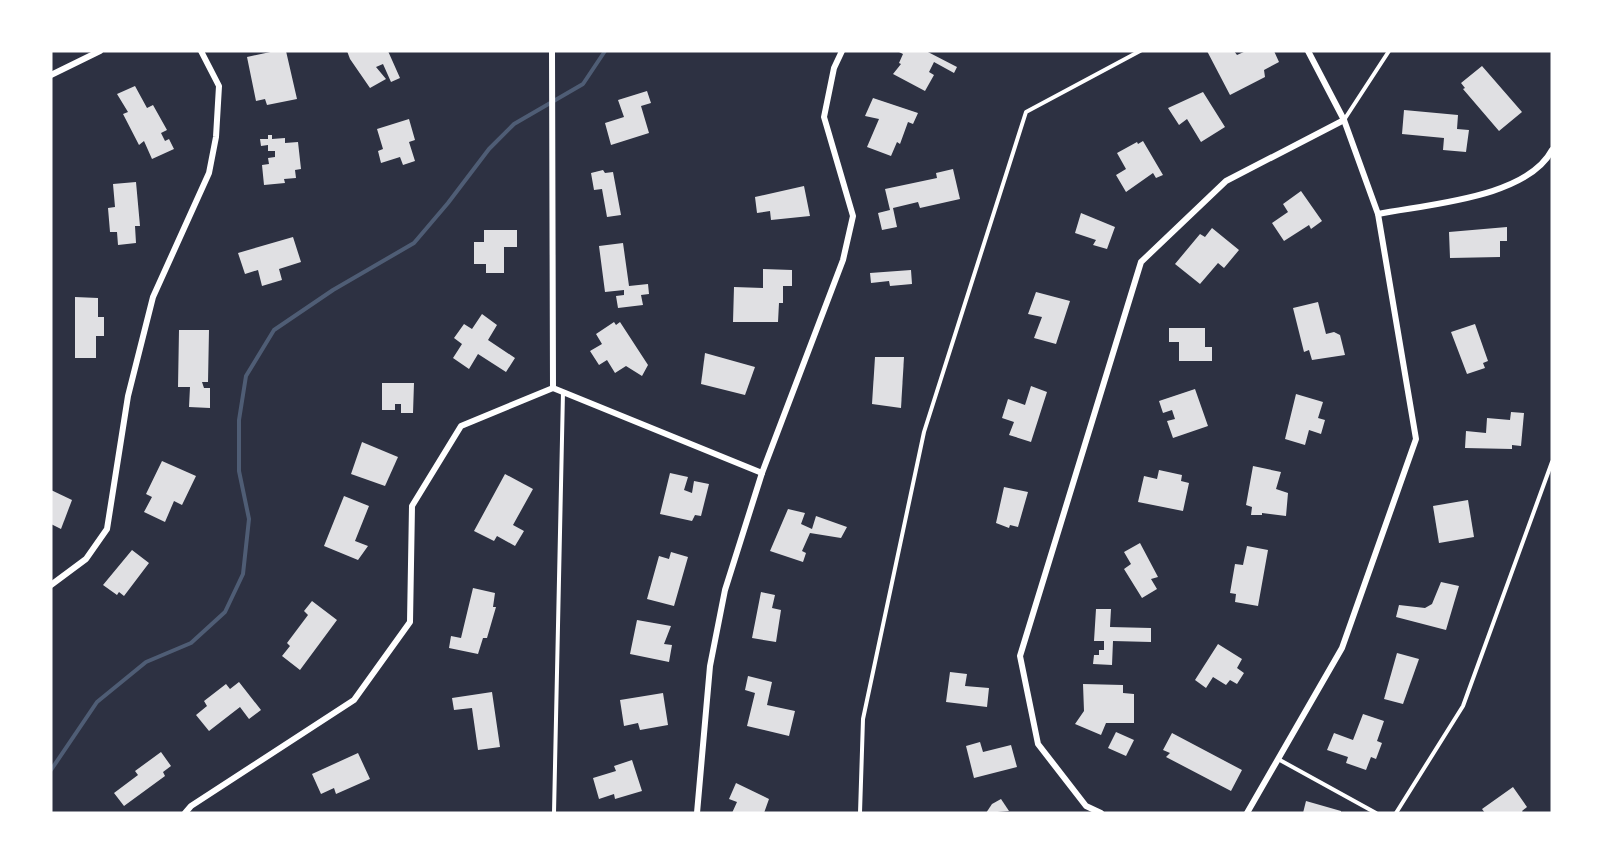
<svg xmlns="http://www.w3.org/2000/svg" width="1603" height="864" viewBox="0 0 1603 864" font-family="Ubuntu,sans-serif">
<rect width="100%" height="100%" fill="#2d3142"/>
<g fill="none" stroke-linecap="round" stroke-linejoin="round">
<path stroke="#4f5d75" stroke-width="4" d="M51 770 97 702 146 662 191 643 225 612 243 574 249 519 239 471V420L246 376 274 330 333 290 414 243 448 203 489 149 514 124 583 84 605 51"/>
</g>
<g fill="#e0e0e3">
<path d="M275 51H286L297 99 267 105 265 99 256 101 247 57Z"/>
<path d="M347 51H388L400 78 391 82 383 64 376 67 386 79 370 88 350 59Z"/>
<path d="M897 51H926L957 67 954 73 934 62 929 72 934 75 925 91 893 74 901 64 899 63 903 54Z"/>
<path d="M1207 51H1234L1237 55 1246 51H1274L1279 62 1264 70 1265 77 1230 95Z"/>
<path d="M1482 66 1522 112 1499 131 1463 89 1465 88 1461 83Z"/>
<path d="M135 86 147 108 153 105 167 130 161 133 165 141 169 139 174 149 152 159 144 141 139 145 123 114 128 112 117 94Z"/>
<path d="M647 91 651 103 641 106 649 133 611 145 605 123 624 117 618 100Z"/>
<path d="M1203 92 1225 127 1201 142 1187 119 1179 125 1168 108Z"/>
<path d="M873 98 918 113 913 124 908 122 900 144 897 142 891 156 867 147 879 119 865 116Z"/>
<path d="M1404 110 1458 115 1457 129 1469 130 1466 152 1443 150 1444 138 1402 134Z"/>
<path d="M409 119 415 140 409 142 415 161 403 165 400 157 381 163 378 151 383 149 377 129Z"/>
<path d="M268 135H272V139L285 138V143L298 142 301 169 295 170 296 178 284 179 285 183 264 185 262 165 269 164 268 158 275 157V151H268V145L261 146 260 139H268Z"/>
<path d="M1143 141 1163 175 1156 178 1153 173 1126 192 1116 175 1126 169 1117 153 1137 142 1138 144Z"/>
<path d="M953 169 960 199 920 208 918 202 893 208 897 227 882 230 878 213 890 210 885 189 937 178 936 173Z"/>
<path d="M603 170 605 173 613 172 621 215 607 217 602 189 594 190 591 173Z"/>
<path d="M136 182 140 226H135L136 243 118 245 117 232H110L108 208 115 207 113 184Z"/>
<path d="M804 186 810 216 771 220 770 211 757 213 755 197Z"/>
<path d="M1301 191 1322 221 1311 229 1309 225 1284 241 1272 223 1288 212 1283 204Z"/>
<path d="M1081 213 1115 227 1107 249 1093 245 1096 240 1075 233Z"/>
<path d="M1507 227V241H1500V257L1450 258 1449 232Z"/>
<path d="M1212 228 1239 250 1224 268 1218 263 1200 284 1175 264 1200 234 1205 237Z"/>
<path d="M484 230H517V247H504V273H486V264H474V242H484Z"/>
<path d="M293 237 301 262 279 269 282 280 262 286 258 270 245 274 238 253Z"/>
<path d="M623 243 629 286 648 284 649 294 641 295 643 305 618 308 616 296 624 295V290L605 292 599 246Z"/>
<path d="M763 269 792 270V286H783V303H779L778 322H733L734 287 763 288Z"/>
<path d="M911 270 912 284 890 286 889 281 871 283 870 273Z"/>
<path d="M1036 292 1070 301 1056 344 1034 338 1042 317 1028 314Z"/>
<path d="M75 297 98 298V317H104V336H96V358H75Z"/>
<path d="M1318 302 1326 334 1334 332 1340 335 1345 355 1312 360 1309 350 1304 352 1293 308Z"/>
<path d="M482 314 497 325 488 340 515 358 506 372 478 354 469 369 453 358 462 344 454 338 464 324 472 329Z"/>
<path d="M614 322 616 325 620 322 648 365 642 376 626 366 615 373 607 360 599 365 590 351 602 344 596 334Z"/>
<path d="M1475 324 1488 361 1483 363 1485 368 1467 374 1451 332Z"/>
<path d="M1169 328H1205V347H1212V361H1179V342H1169Z"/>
<path d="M179 330H209L208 382H202L204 388H210V408L189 407 190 387H178Z"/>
<path d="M705 353 755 367 745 395 701 384Z"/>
<path d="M875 357H904L901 408 872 404Z"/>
<path d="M382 383H414L413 413H401V404H395V410H382Z"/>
<path d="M1031 386 1047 392 1031 442 1009 435 1014 422 1002 418 1008 399 1025 405Z"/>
<path d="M1195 389 1208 426 1173 438 1167 421 1175 419 1172 410 1163 413 1159 401Z"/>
<path d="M1296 394 1323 402 1318 418 1325 420 1321 434 1309 430 1305 445 1285 439Z"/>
<path d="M1511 412 1524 413 1521 446 1512 445V449L1465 448 1466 431 1486 433 1487 418 1510 420Z"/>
<path d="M362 442 398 457 385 486 351 474Z"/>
<path d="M162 461 196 476 182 505 174 501 165 522 144 512 152 497 146 494Z"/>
<path d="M1253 466 1281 472 1276 489 1288 493 1286 516 1262 513V515H1251L1252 507 1246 505Z"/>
<path d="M1159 470 1182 475 1181 481 1189 483 1183 511 1138 502 1144 476 1157 479Z"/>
<path d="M670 473 688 477 684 490 692 493 694 481 709 484 701 516 695 515 692 521 660 514Z"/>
<path d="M505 474 533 489 513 525 524 531 515 546 497 536 494 541 474 531Z"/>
<path d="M1004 487 1028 492 1018 527 1010 525 1009 528 996 523Z"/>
<path d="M51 490 72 500 61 529 51 524Z"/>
<path d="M344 496 369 506 355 541 368 546 358 560 324 546Z"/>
<path d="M1468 500 1474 537 1439 543 1433 506Z"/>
<path d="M788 509 805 513 801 524 812 529 816 516 847 527 841 538 810 533 802 551 806 553 803 562 770 551Z"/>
<path d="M1140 543 1158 577 1151 579 1157 589 1142 598 1124 569 1131 564 1124 552Z"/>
<path d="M1247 546 1268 550 1258 606 1235 602 1236 594 1230 593 1235 564 1243 565Z"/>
<path d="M132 550 149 563 124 596 119 592 117 595 103 585Z"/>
<path d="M671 552 688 557 674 606 647 599 659 556 669 559Z"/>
<path d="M1441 582 1459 586 1446 630 1396 617 1399 605 1425 608 1432 604Z"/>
<path d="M473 588 495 593 493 607H496L487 638H483L478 654 449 648 451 636 461 638Z"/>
<path d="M761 592 775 595 772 608 781 610 776 642 752 638Z"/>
<path d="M312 601 337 620 300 670 282 656 290 646 287 643 308 615 304 611Z"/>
<path d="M1096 609H1111L1110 627 1151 628V642L1113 641 1112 665 1093 664 1094 655H1099V650H1104V641H1094Z"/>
<path d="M637 620 671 626 664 644 672 645 669 662 630 654Z"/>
<path d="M1218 644 1242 659 1237 668 1244 673 1237 684 1230 680 1226 685 1213 677 1206 688 1195 680Z"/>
<path d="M1397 653 1419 659 1403 704 1384 699Z"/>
<path d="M950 672 967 674 965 686 989 688 987 707 946 702Z"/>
<path d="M748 676 772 682 767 705 795 711 789 736 747 726 755 693 745 690Z"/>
<path d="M239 682 261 710 249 719 240 707 209 731 196 715 207 706 204 701 226 684 230 689Z"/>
<path d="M1083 684 1123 685V693L1134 694V723H1106L1101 735 1075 724 1084 711Z"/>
<path d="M492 692 500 747 478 750 472 708 454 710 452 698Z"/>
<path d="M663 693 668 725 640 730 638 723 624 726 620 700Z"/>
<path d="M1363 714 1384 721 1377 741 1382 743 1376 759 1371 757 1366 770 1346 763 1348 757 1327 750 1334 733 1353 740Z"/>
<path d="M1116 732 1134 740 1126 756 1108 748Z"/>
<path d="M1172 733 1242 770 1231 791 1166 757 1170 753 1163 750Z"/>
<path d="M980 742 983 752 1011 745 1017 767 974 778 966 746Z"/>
<path d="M161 752 171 766 163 772 165 776 124 806 114 793 138 775 135 771Z"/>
<path d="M358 753 370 779 336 794 334 788 321 794 312 774Z"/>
<path d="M632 760 642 791 615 799 614 794 599 799 593 778 616 771 614 766Z"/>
<path d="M736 783 769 799 764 813H732L737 802 729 799Z"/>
<path d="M1513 787 1527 807 1522 811 1523 813H1485L1482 809Z"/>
<path d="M1001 799 1009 811 986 813 992 804Z"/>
<path d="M1306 801 1341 811V813H1303Z"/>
</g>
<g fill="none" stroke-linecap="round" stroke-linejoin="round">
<g stroke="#fff" stroke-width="4">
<path d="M1344 120 1389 51"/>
<path d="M1278 759 1376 813"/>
<path d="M554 813 563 392"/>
<path d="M860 813 863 719 924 432 1026 112 1140 51"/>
<path d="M1396 813 1463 706 1552 462"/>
</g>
<g stroke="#fff" stroke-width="6">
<path d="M552 51 553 388"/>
<path d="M51 75 100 51"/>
<path d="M1378 214C1428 204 1527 198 1552 150"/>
<path d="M553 388 762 473"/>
<path d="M51 585 86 559 107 529 128 396 153 297 209 173 216 137 219 86 201 51"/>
<path d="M185 813 191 806 354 700 410 622 412 506 461 426 553 388"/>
<path d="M697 813 710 666 725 590 762 473 843 260 853 216 824 117 834 68 842 51"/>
<path d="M1101 813 1086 806 1038 744 1020 656 1141 262 1226 181 1344 120"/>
<path d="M1247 813 1342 648 1416 439 1378 214 1344 120 1308 51"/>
</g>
</g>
<rect width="1603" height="864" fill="none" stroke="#ffffff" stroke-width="105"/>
</svg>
